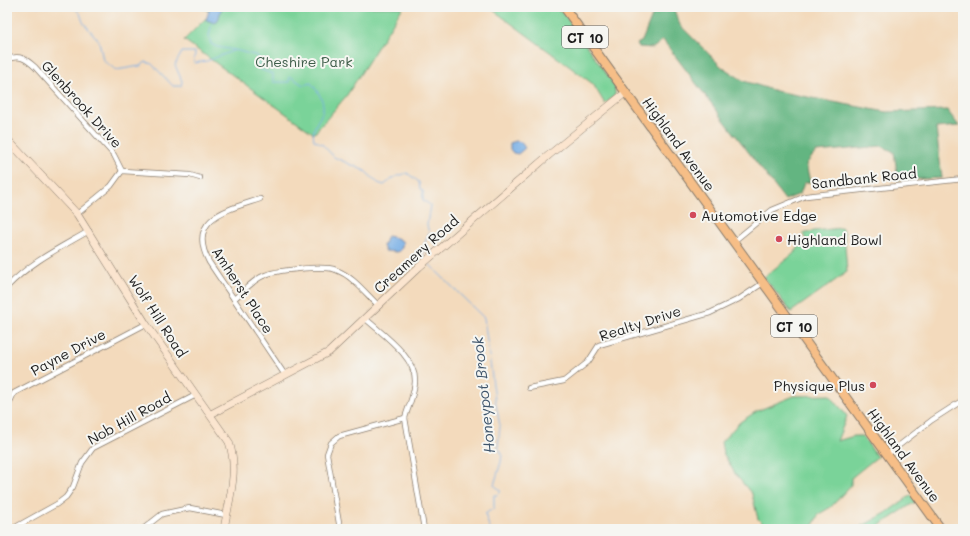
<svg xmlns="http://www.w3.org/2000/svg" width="970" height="536" viewBox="0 0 970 536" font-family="Mali,sans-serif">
<rect width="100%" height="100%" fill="#f6f6f2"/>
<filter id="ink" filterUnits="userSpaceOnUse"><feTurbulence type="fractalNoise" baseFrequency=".025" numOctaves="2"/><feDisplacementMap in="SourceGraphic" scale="8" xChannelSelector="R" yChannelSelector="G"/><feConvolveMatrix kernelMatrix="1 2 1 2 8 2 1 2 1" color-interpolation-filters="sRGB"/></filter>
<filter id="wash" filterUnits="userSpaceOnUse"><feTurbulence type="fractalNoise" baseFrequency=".012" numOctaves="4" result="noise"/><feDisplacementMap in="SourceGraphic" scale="16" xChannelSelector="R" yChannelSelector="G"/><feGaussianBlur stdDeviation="0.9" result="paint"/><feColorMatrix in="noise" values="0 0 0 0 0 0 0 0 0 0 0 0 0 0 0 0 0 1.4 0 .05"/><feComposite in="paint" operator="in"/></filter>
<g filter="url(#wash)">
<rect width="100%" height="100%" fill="#f3dabc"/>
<g fill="#7ad399" stroke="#4b785a">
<path d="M202 7H403L347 95 314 134 184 40 211 13Z"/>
<path d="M489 7H559L615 86V95L605 104 593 84Z"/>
<path d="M841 228 844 231 847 272 791 312 764 277 792 255 806 240 803 234 814 231Z"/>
<path d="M830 395 847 416 837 441 854 436H863L877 457 851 478V485L831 507 819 514 811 529H768L758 519 752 494 736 475 723 453 721 442 740 422 757 411 794 396Z"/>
<path d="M911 495 915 502 874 529H857L886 513Z"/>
</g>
<path fill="#63b581" stroke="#40684e" d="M660 7H667L674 10 680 25 722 67 744 81 776 91 886 112 947 110 959 126 936 128 942 178 898 180 894 152 882 146 816 152 806 164 810 182 804 183 800 194 785 200 663 40 653 48 639 47 637 44 642 41 652 16Z"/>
<g fill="#76ade5" stroke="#496480">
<path d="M210 7H222L218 21 215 23 206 20Z"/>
<path d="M516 141 521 142 525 148 518 154 513 153 510 149V143Z"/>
<path d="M387 236 397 238 403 242 401 250 397 252 385 251 383 246Z"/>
</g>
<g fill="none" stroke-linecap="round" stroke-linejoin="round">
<g stroke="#76ade5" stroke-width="1">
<path d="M38 7H39"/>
<path d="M73 7 80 13 83 22 99 41 103 60 116 70 140 66 146 62 152 64 173 86H181L182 81 175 65 182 52H195L194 63 207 61 235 50 258 56 259 69 273 74V82H289L290 76 303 85 311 83C339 116 309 116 314 140L322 144 334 157 365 171 378 183 384 185 395 177 407 173 419 182 420 189 423 191V200L430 205 427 225 429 233 424 245 423 257 425 259"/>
<path d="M212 23 209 36 211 44 217 47 234 50"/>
<path d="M428 263 484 318 495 399 500 426 498 447 502 454 501 462 494 485 500 490V493L498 495H494V508L485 514 490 529"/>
</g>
</g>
</g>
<g filter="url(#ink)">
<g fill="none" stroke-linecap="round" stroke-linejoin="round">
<g stroke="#887b6c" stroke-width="6">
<g id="street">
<path d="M7 59C20 55 25 58 35 67L114 155 122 171"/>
<path d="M122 171 190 175 200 178"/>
<path d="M260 199C227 210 186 218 209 262L285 375"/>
<path d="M77 214 111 186 122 171"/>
<path d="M733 242 772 210 806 196 963 179"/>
<path d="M7 287C32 261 58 249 89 231"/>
<path d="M234 299C243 292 253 280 263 276 274 270 325 265 336 270 353 276 366 294 379 306"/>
<path d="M366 319C382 334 416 357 415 381 415 393 408 407 405 418"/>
<path d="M529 388 564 381 588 362 599 345 710 313 739 299 763 283"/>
<path d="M7 408 14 393 146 324"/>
<path d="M888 454 932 420 963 400"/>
<path d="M12 529 57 504 66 497 73 487 82 463 93 448 196 395"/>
<path d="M143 529 162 514 190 508 226 515"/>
<path d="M340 529 327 454 331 443 339 436 405 418 424 529"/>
</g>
</g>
<g stroke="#887b6c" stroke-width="8">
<g id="secondary">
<path d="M7 139 77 214 146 324 229 442C239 471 229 499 224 529"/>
<path d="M211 414 329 352 419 267 549 155 625 93"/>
</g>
</g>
<g stroke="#887b6c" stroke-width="10">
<path id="highway" d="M564 7 941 529"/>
</g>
<use href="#street" stroke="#fff" stroke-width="4.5"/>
<use href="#secondary" stroke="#fbe5cf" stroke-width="7"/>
<use href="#highway" stroke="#f6be87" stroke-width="8"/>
</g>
</g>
<g fill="#d1495b" stroke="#f6f6f2" stroke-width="1.5">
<circle cx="693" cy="215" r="4"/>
<circle cx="779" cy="239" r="4"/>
<circle cx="873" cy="385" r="4"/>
</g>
<g text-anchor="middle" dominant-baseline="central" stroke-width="4" stroke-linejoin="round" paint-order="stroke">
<g fill="#f6f6f2" stroke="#5d5d5c" stroke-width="1">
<rect x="562" y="26" width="46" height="22" rx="3"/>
<rect x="771" y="315" width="46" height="22" rx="3"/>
</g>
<g font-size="13" font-weight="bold" fill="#1c1c1c">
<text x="585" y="37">CT 10</text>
<text x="794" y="326">CT 10</text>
</g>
<g font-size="14" fill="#3d5c48" stroke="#f6f6f2">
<text x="304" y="61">Cheshire Park</text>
</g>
<g font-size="14" fill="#1c1c1c" stroke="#f6f6f2">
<text transform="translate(82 104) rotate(48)">Glenbrook Drive</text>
<text transform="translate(679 144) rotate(54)">Highland Avenue</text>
<text transform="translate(864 178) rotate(-6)">Sandbank Road</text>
<text transform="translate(416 254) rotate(-42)">Creamery Road</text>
<text transform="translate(243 290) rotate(57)">Amherst Place</text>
<text transform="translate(158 316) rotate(57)">Wolf Hill Road</text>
<text transform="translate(640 323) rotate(-18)">Realty Drive</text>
<text transform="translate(68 352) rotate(-28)">Payne Drive</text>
<text transform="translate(129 418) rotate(-29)">Nob Hill Road</text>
<text transform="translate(904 455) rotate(54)">Highland Avenue</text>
</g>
<g font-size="14" fill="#1c1c1c" stroke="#f6f6f2" text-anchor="start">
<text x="701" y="215">Automotive Edge</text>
<text x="787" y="239">Highland Bowl</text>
<text x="865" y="385" text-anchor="end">Physique Plus</text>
</g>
<g font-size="15" font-style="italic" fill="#40566c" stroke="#f6f6f2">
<text transform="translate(483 395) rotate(-96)">Honeypot Brook</text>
</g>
</g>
<rect width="970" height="536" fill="none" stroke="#f6f6f2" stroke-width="24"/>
</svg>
